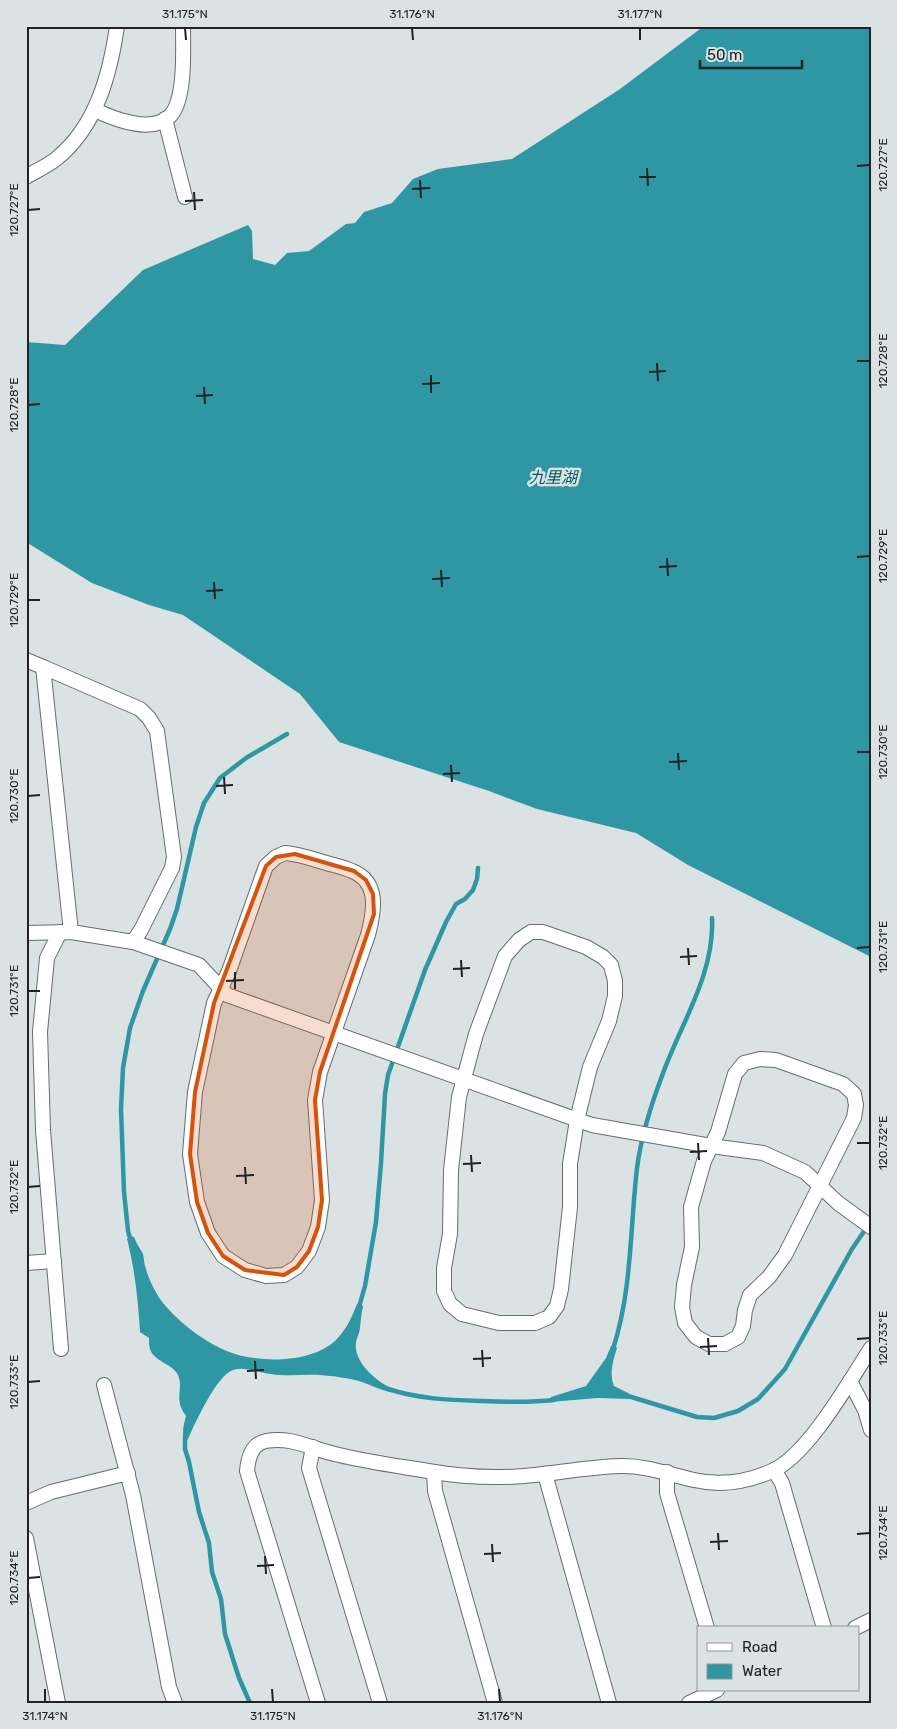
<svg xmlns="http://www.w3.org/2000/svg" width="897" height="1729" viewBox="0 0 897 1729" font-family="Rubik,'Noto Sans SC',sans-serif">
<rect width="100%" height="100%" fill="#dae2e3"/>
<g fill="#2f97a3">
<path d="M704 26H871V957L688 865 636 833 537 809 489 791 339 742 300 694 183 615 149 605 92 583 26 542V342L65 345 143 270 248 225 252 231 253 259 275 265 287 253 309 251 346 224 355 223 364 212 392 203 413 179 438 169 512 159 620 89Z"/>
<path d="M130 1236 134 1237C136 1243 140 1248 143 1254 144 1259 144 1264 146 1269 149 1280 156 1294 163 1303 179 1322 198 1337 220 1348 251 1364 310 1365 336 1340 346 1330 352 1317 357 1304L361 1303 363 1307C361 1314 361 1320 360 1327 360 1332 357 1337 356 1342 353 1362 376 1381 391 1388L393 1391 390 1392C380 1390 371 1385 362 1382 349 1378 333 1376 320 1375 304 1374 287 1377 271 1374 259 1373 245 1366 233 1370 217 1375 195 1423 188 1439L185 1441C181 1433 184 1424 186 1416 173 1399 184 1389 178 1375 172 1363 154 1362 150 1349 149 1346 149 1341 149 1338L140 1332C138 1300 135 1270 127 1239Z"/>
<path d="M614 1345 617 1348C613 1361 609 1373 614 1386L630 1394 632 1398 629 1399 598 1398 550 1402 549 1401 551 1397 586 1386 606 1358 611 1346Z"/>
</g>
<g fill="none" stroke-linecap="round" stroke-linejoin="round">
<g stroke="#2f97a3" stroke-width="4.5">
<path d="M131 1242 128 1231 124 1192 121 1109 123 1068 130 1028 143 991 170 929 177 909 196 827 204 803 220 778 246 758 287 734"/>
<path d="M359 1307 365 1286 376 1222 381 1163 385 1094 388 1075 425 970 446 922 456 904 465 899 473 890 477 879 478 868"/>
<path d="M613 1349C632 1291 630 1228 637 1168 641 1137 651 1105 662 1076 680 1025 715 974 712 918"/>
<path d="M388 1389C419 1399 449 1400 480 1401 505 1402 529 1403 554 1400"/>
<path d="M628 1396 697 1417 714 1418 738 1411 758 1399 785 1369 852 1249 867 1227"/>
<path d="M185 1436V1449L189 1462 199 1512 209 1543 212 1572 221 1599 225 1634 239 1678 250 1703"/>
</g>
<g stroke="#666d6e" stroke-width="16">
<g id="street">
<path d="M95 110C114 119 152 134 170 116 186 100 183 48 183 26"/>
<path d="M165 119 185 197"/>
<path d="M26 177C36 171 47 166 56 159 96 127 110 75 117 26"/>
<path d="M26 660 43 667 71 932"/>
<path d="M43 667 140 709 149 718 157 731 174 857 172 868 141 930 133 942"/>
<path d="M285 853C300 854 315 860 330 864 337 866 345 868 352 871 380 882 374 912 368 935L320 1072 315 1100 322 1200 318 1227 309 1251 297 1267 284 1275 266 1276 245 1270 223 1256 208 1233 197 1202 190 1154 195 1092 214 1003 229 971 266 866 276 857Z"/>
<path d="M60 932 47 958 40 1032 43 1130 61 1349"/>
<path d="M531 932H543L586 947 603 957 611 965 615 981V996L609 1021 590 1067 577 1120 570 1164V1207L561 1289 557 1306 549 1317 535 1323H499L462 1314 450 1304 444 1291V1268L450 1234 451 1170 459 1097 476 1034 505 956 519 940Z"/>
<path d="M26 933 71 932 133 942 199 965 227 995 592 1125 711 1146 763 1153 805 1172 838 1203 871 1227"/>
<path d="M760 1059 776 1060 843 1084 854 1094 856 1105 854 1118 785 1255 769 1277 750 1295 745 1310 743 1326 738 1337 725 1344H709L696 1337 685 1323 682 1307 684 1285 692 1247 691 1207 704 1161 718 1132 735 1074 744 1063Z"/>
<path d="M26 1263 54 1261"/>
<path d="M850 1381 865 1410 871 1430"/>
<path d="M104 1385 133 1495 169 1687 175 1703"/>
<path d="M313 1447 309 1468 380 1703"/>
<path d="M774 1470 782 1483 824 1628"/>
<path d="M434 1472 435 1491 495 1703"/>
<path d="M667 1472V1493L707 1628"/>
<path d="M545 1474 609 1703"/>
<path d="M26 1503 51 1492 128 1473"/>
<path d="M26 1538 58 1703"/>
<path d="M855 1628 871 1620"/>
<path d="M318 1703 247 1471C248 1459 251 1444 266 1441 293 1436 313 1450 339 1455 368 1462 398 1466 428 1471 463 1477 499 1479 534 1475 563 1472 591 1467 620 1466 646 1465 670 1475 694 1480 720 1486 747 1482 772 1471 808 1455 849 1382 871 1348"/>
<path d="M689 1703 717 1690"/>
</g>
</g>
<use href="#street" stroke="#fff" stroke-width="14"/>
</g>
<path fill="#d4540e" fill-opacity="0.2" stroke="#d4540e" stroke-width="4" stroke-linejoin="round" d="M295 854 354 871 366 880 373 894 374 914 320 1072 315 1100 322 1200 318 1227 309 1251 297 1267 284 1275 245 1270 223 1256 208 1233 197 1202 190 1154 195 1092 214 1003 266 866 276 857Z"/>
<path fill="none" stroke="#202323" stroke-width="2" d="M185 28 186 40M412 28 413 40M640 28V40M857 166 870 165M647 168 648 186M639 177H656M420 180 421 198M412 189 430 188M194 192 195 210M185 201 203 200M28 210 40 209M857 361H870M657 363 658 381M649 372 666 371M431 375V393M422 384 440 383M204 387 205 404M196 396 213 395M28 405 40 404M857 557 870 556M667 558 668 576M659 567 677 566M441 570 442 587M432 579 450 578M214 582 215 599M206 591 223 590M28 600H40M857 752H870M678 753 679 770M669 762 687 761M451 765 452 782M443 774 460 773M224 777 225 794M216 786 233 785M28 796 40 795M688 948 689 965M857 948 870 947M680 957 697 956M461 960 462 977M453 969 470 968M235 972V989M226 981 244 980M28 991H40M698 1143 699 1160M857 1143H870M690 1152 707 1151M471 1155 472 1172M463 1164 481 1163M245 1167 246 1184M236 1176 254 1175M28 1187 40 1186M708 1338 709 1355M857 1339 870 1338M700 1347 717 1346M482 1350 483 1367M473 1359 491 1358M255 1361 256 1379M247 1371 264 1370M28 1382 40 1381M718 1533 719 1550M857 1534 870 1533M710 1542 728 1541M492 1544 493 1562M484 1554 501 1553M265 1556 266 1574M257 1566 274 1565M28 1578 40 1577M45 1689V1702M272 1689 273 1702M499 1689 500 1702"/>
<g text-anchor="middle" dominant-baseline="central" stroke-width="5" stroke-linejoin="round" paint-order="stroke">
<g font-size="16" font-style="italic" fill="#005b64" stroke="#dae2e3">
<text x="553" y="477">九里湖</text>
</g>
</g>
<rect width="897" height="1729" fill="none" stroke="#dae2e3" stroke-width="55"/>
<rect x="697" y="1626" width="162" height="65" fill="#dae2e3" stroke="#909696"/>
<rect x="707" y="1643" width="25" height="8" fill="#ffffff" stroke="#909696"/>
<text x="742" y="1652" font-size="15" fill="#202323">Road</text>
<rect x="707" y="1664" width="25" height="15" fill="#2f97a3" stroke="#909696"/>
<text x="742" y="1676" font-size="15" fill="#202323">Water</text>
<path d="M700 60v8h102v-8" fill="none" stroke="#202323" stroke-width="2.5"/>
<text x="707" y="60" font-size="15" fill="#202323" stroke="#dae2e3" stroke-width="4" paint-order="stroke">50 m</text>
<rect x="28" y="28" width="842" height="1674" fill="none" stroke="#202323" stroke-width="2"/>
<g font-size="12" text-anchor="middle" fill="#202323">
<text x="185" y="18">31.175°N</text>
<text x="412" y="18">31.176°N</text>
<text x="640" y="18">31.177°N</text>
<text transform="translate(883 165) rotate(-90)" y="4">120.727°E</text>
<text transform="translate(14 210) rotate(-90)" y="4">120.727°E</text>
<text transform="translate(883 361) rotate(-90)" y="4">120.728°E</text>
<text transform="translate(14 405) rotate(-90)" y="4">120.728°E</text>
<text transform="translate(883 556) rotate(-90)" y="4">120.729°E</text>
<text transform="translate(14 600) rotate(-90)" y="4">120.729°E</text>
<text transform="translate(883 752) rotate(-90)" y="4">120.730°E</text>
<text transform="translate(14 796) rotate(-90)" y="4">120.730°E</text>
<text transform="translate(883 947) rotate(-90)" y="4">120.731°E</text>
<text transform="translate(14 991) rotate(-90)" y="4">120.731°E</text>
<text transform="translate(883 1143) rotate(-90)" y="4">120.732°E</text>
<text transform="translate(14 1187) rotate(-90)" y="4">120.732°E</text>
<text transform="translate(883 1338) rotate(-90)" y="4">120.733°E</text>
<text transform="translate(14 1382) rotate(-90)" y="4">120.733°E</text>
<text transform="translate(883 1533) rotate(-90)" y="4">120.734°E</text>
<text transform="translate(14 1578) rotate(-90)" y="4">120.734°E</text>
<text x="45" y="1720">31.174°N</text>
<text x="273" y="1720">31.175°N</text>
<text x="500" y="1720">31.176°N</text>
</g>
</svg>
